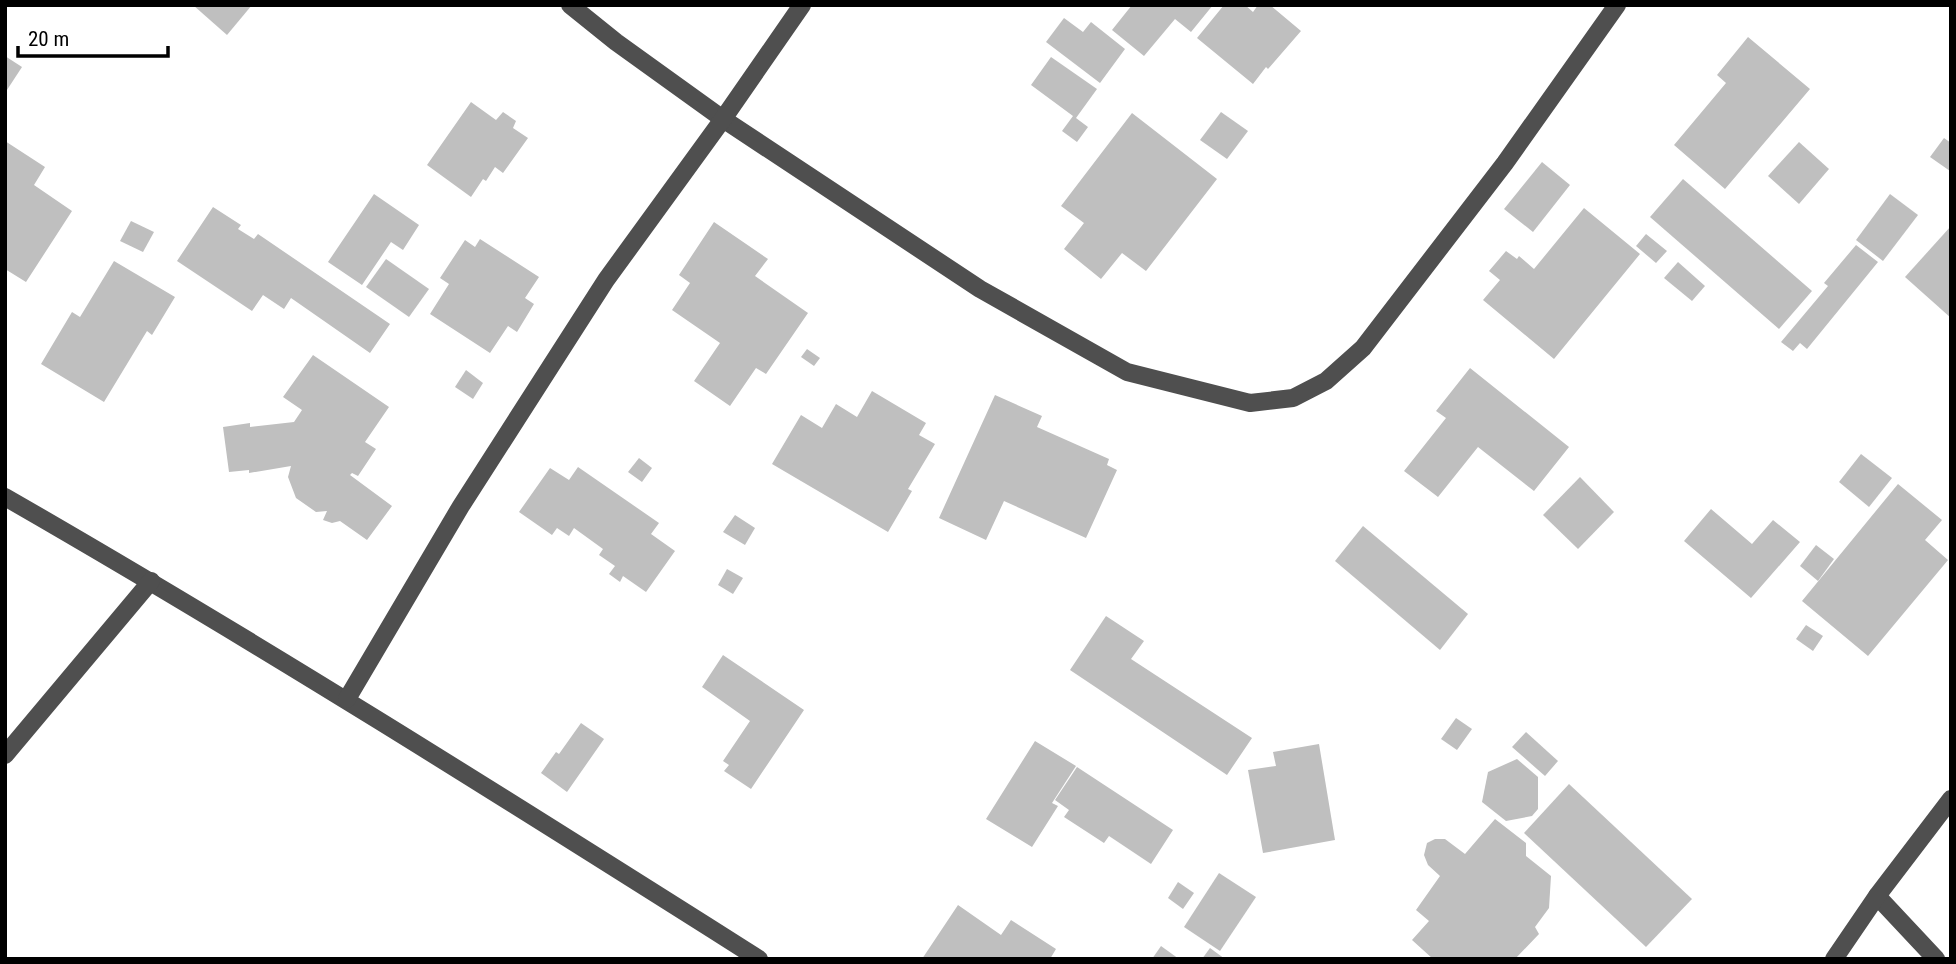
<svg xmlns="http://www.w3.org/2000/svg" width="1956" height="964" viewBox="0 0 1956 964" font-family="'Roboto Condensed',sans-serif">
<rect width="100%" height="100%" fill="#fff"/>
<g fill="#bfbfbf">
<path d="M193 5H252L227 35Z"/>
<path d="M1132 5H1213L1191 32 1175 19 1144 56 1112 30Z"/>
<path d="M1224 5H1245L1253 12 1258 5H1270L1301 31 1268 69 1266 67 1253 84 1197 38Z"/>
<path d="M1064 18 1083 32 1091 22 1125 49 1100 83 1046 42Z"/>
<path d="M1748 37 1810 89 1725 189 1674 145 1726 83 1717 75Z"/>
<path d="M5 56 22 67 5 93Z"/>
<path d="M1051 57 1097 89 1076 118 1088 127 1077 142 1062 131 1073 116 1031 85Z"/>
<path d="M471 102 496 120 503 112 516 121 513 128 528 138 503 173 495 167 486 181 483 179 471 197 427 165Z"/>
<path d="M1221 112 1248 131 1227 159 1200 140Z"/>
<path d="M1132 113 1217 179 1146 271 1122 253 1101 279 1064 249 1084 223 1061 206Z"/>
<path d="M1944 138 1951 143 1950 171 1930 157Z"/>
<path d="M5 141 45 167 34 185 72 211 26 282 5 269Z"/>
<path d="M1799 142 1829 169 1799 204 1768 176Z"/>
<path d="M1542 162 1570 185 1533 232 1504 209Z"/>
<path d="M1683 179 1812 291 1779 329 1650 217Z"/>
<path d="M374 194 419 225 403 250 391 242 362 285 328 262Z"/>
<path d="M1890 194 1918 215 1883 261 1856 240Z"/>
<path d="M213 207 241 225 238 229 254 239 258 234 390 324 370 353 291 298 284 309 263 295 252 311 177 261Z"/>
<path d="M1584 208 1640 254 1554 359 1483 300 1500 280 1489 271 1506 251 1517 259 1519 256 1534 269Z"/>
<path d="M131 221 154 232 143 252 120 241Z"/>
<path d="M714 222 768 259 755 276 808 313 766 374 756 368 730 406 694 381 720 343 672 310 690 283 679 275Z"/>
<path d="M1951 226V318L1905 277Z"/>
<path d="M1646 234 1667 251 1656 263 1636 246Z"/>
<path d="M480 239 539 277 525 298 534 304 517 332 508 326 490 353 430 314 449 284 440 278 465 240 475 247Z"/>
<path d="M1856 245 1878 262 1807 349 1800 343 1793 351 1781 342 1828 286 1824 283Z"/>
<path d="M386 259 429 289 409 317 366 287Z"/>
<path d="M114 261 175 297 152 335 147 331 104 402 41 364 72 312 80 317Z"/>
<path d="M1678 262 1705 286 1692 301 1664 278Z"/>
<path d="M807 349 820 358 814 366 801 357Z"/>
<path d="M313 355 389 407 365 442 376 449 358 476 352 473 350 475 392 506 367 540 340 521 332 523 323 520 327 511 316 512 296 498 288 477 291 466 249 473V470L229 472 223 427 250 423V427L294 422 302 410 283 397Z"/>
<path d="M1470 368 1569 447 1534 491 1478 447 1438 497 1404 471 1446 418 1436 411Z"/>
<path d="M466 370 483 383 473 399 455 387Z"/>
<path d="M872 391 926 423 919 435 935 444 908 489 912 491 888 532 772 464 801 415 822 428 836 404 857 417Z"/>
<path d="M995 395 1042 416 1037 427 1109 459 1107 465 1117 470 1086 538 1004 501 986 540 939 518Z"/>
<path d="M1861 454 1892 478 1869 507 1839 482Z"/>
<path d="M639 458 652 468 642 482 628 472Z"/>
<path d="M578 467 659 523 651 534 675 551 646 592 623 576 620 582 609 574 615 566 599 555 603 549 574 528 569 536 557 528 552 535 519 512 550 468 569 480Z"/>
<path d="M1580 477 1614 512 1578 549 1543 515Z"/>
<path d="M1898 484 1942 520 1925 540 1948 560 1868 656 1802 601Z"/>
<path d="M1711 509 1752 544 1773 520 1800 542 1751 598 1684 541Z"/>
<path d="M735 515 755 528 745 545 723 532Z"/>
<path d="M1363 526 1468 614 1440 650 1335 561Z"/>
<path d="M1816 545 1834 559 1818 581 1800 566Z"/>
<path d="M727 569 743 578 733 594 718 585Z"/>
<path d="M1106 616 1144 641 1131 659 1252 738 1227 775 1070 670Z"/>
<path d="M1806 625 1823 636 1813 651 1796 639Z"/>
<path d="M723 655 804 710 751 789 724 771 729 765 723 761 750 721 702 687Z"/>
<path d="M1456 718 1472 729 1457 750 1441 739Z"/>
<path d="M581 723 604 739 567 792 541 773 556 752 559 754Z"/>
<path d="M1526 732 1558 761 1545 776 1512 747Z"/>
<path d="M1035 741 1076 766 1052 803 1058 806 1032 847 986 819Z"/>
<path d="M1319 744 1335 840 1263 853 1248 770 1276 766 1273 752Z"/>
<path d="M1517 759 1538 777V809L1532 816 1506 821 1482 802 1488 772Z"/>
<path d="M1077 767 1173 830 1151 864 1109 836 1104 843 1064 817 1069 810 1055 800Z"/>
<path d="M1569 784 1692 899 1646 947 1524 833Z"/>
<path d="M1495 819 1526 843V856L1551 876 1549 908 1535 927 1539 934 1515 959H1433L1412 940 1429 921 1416 910 1440 876 1428 865 1424 855 1427 843 1435 839H1445L1465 854Z"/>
<path d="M1219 873 1256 897 1220 951 1184 927Z"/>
<path d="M1178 882 1194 893 1183 909 1168 898Z"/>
<path d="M958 905 1001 935 1011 920 1056 949 1050 959H922Z"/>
<path d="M1161 946 1179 959H1152Z"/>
<path d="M1210 948 1225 959H1202Z"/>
</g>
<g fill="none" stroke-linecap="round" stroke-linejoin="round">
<g stroke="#4f4f4f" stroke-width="18">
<path d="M570 5 616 42 723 119 980 289 1127 372 1250 403 1293 398 1326 381 1363 348 1505 163 1617 5"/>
<path d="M5 497C261 644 509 801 759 959"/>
<path d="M347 699 461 506 606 280 723 119 802 5"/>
<path d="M5 755 151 581"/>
<path d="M1877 896 1936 959"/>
<path d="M1834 959 1877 896 1951 799"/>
</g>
</g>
<rect width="1956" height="964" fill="none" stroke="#000000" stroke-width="14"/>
<path d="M18 46v10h150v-10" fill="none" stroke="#000000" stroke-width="3.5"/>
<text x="28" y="46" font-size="21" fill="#000000" stroke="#ffffff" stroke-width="5" paint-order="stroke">20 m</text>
</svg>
